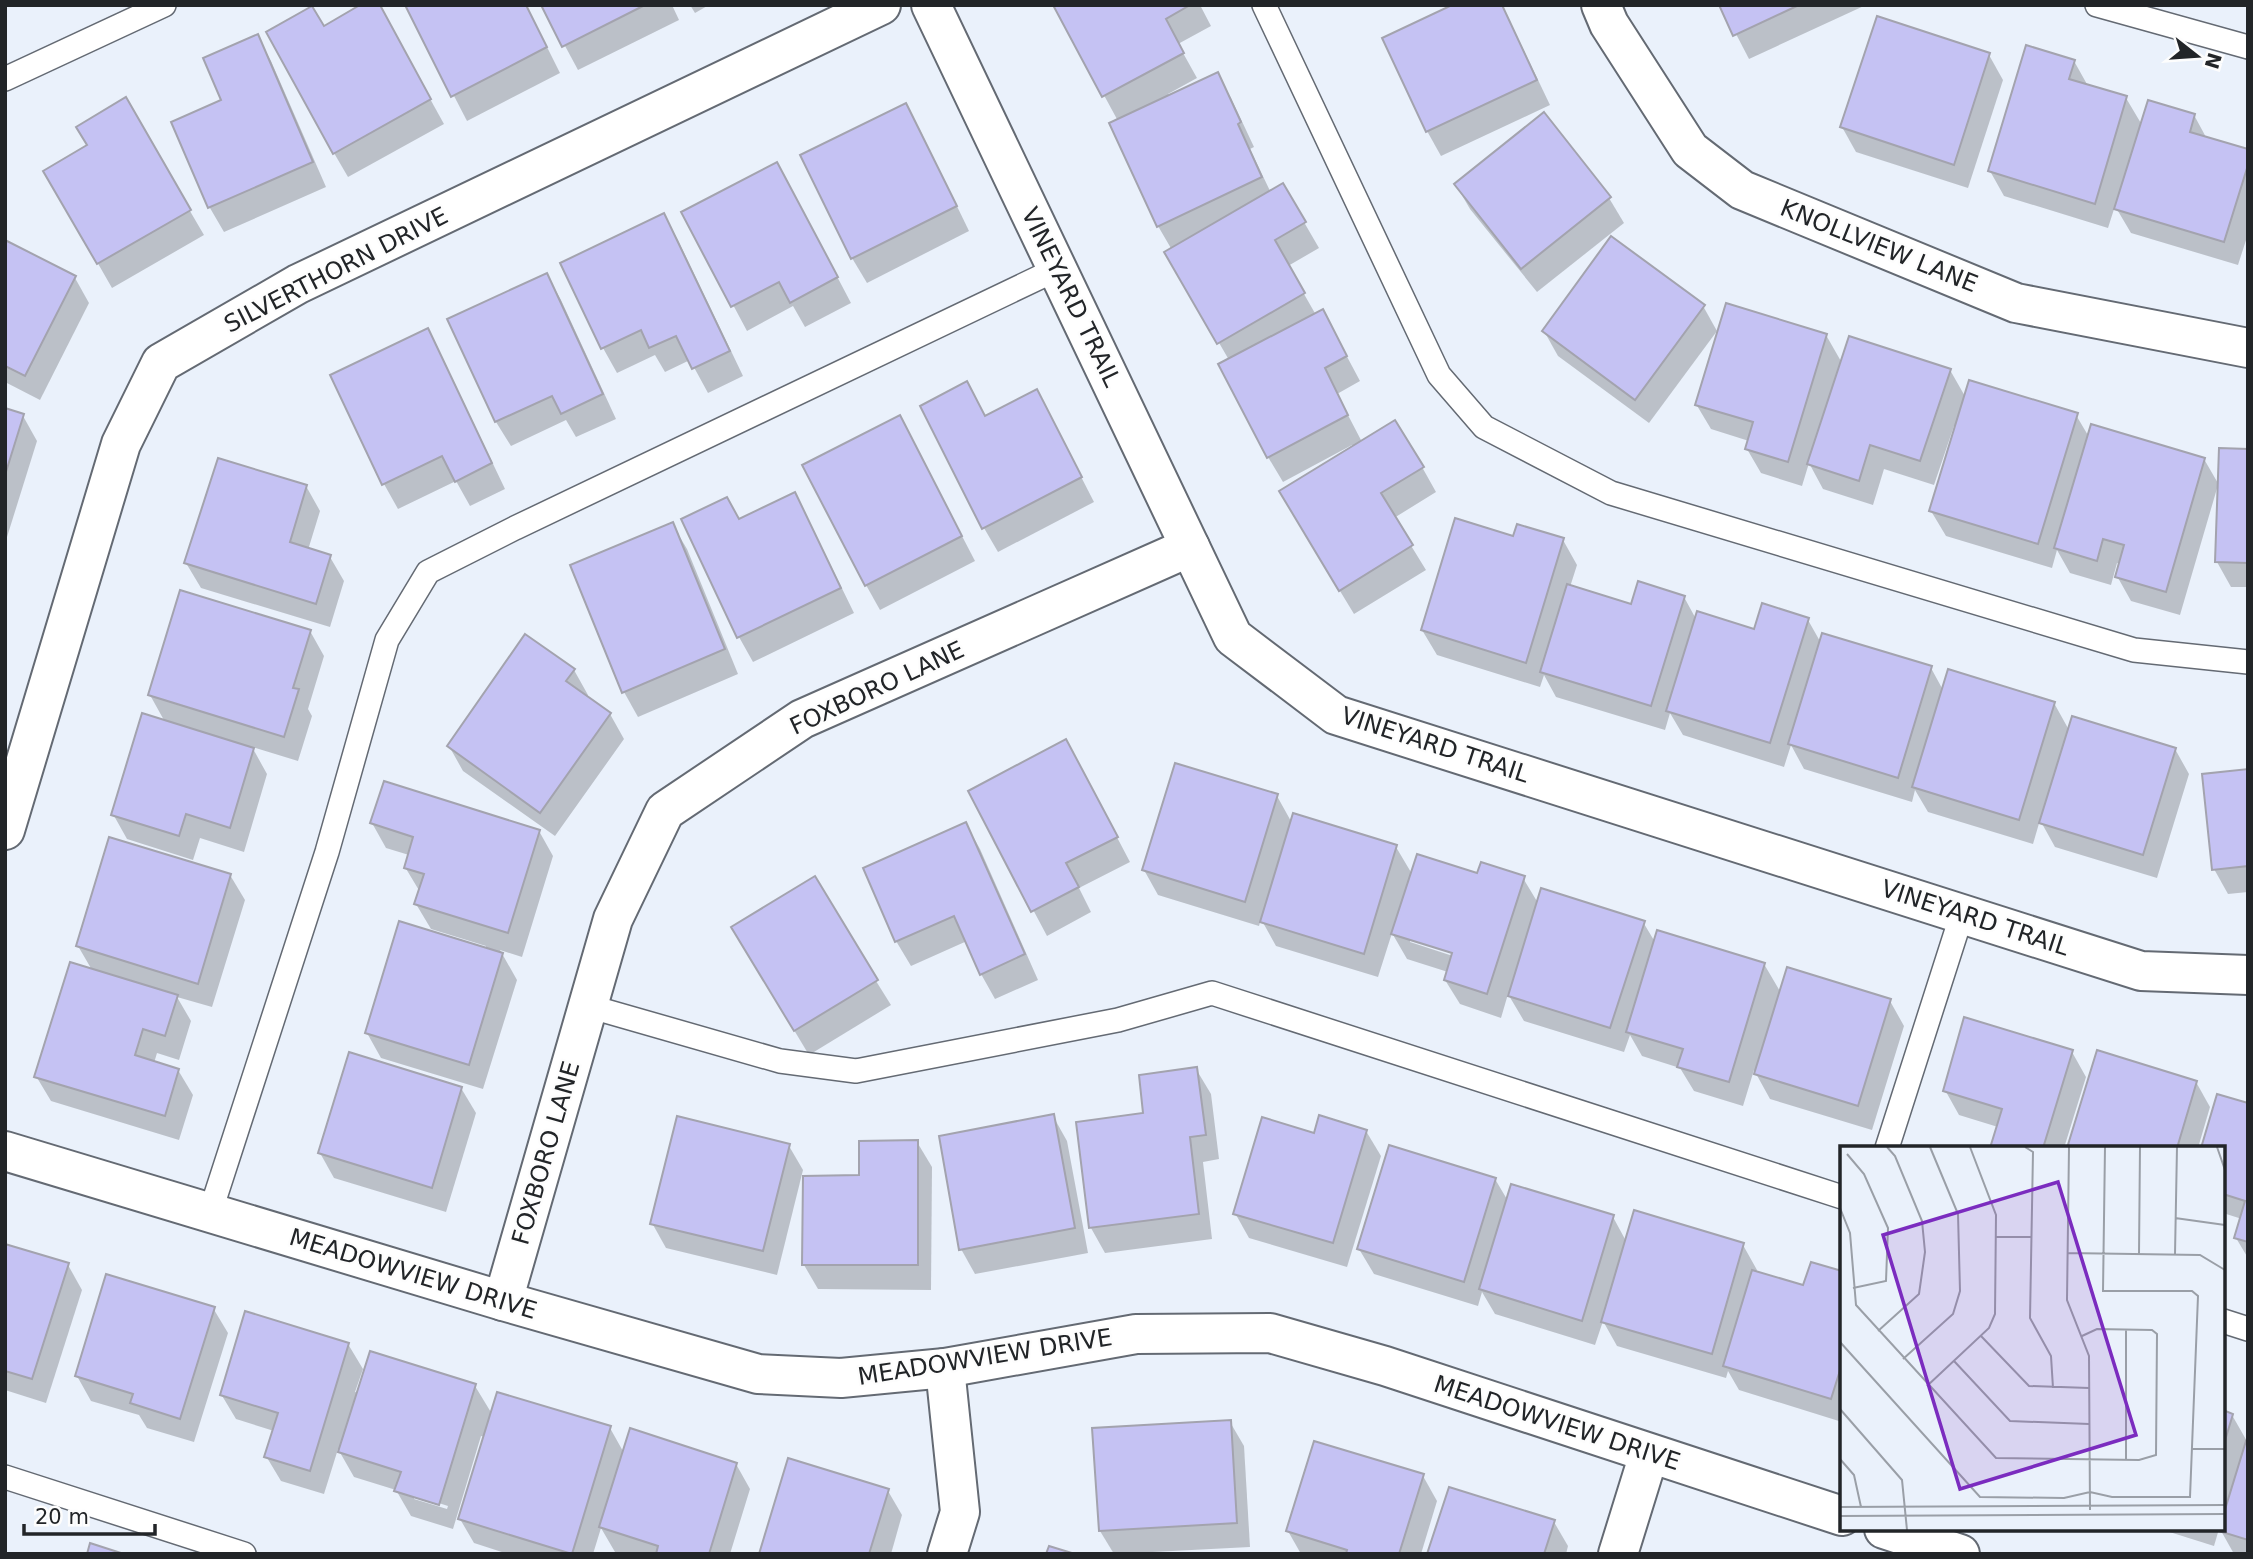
<svg xmlns="http://www.w3.org/2000/svg" width="2253" height="1559" viewBox="0 0 2253 1559" font-family="'DejaVu Sans',sans-serif">
<rect width="100%" height="100%" fill="#eaf1fb"/>
<g fill="#0003" fill-rule="evenodd">
<path d="M378 5 444 124 348 177 334 153 323 28Z"/>
<path d="M407 5H526L560 73 467 121Z"/>
<path d="M543 5H672L679 20 578 70Z"/>
<path d="M690 5H709L695 13Z"/>
<path d="M1055 5H1200L1211 26 1178 44 1197 78 1168 94 1170 96 1217 74 1231 98 1254 147 1250 149 1271 193 1283 186 1319 248 1288 266 1316 315 1336 336 1360 381 1337 394 1362 442 1422 467 1436 492 1394 518 1426 570 1354 614 1295 517 1353 447 1352 445 1283 482 1268 457 1229 360 1167 253 1172 250 1158 226 1118 121Z"/>
<path d="M1456 5H1502L1550 105 1441 156 1427 131Z"/>
<path d="M1721 5H1866L1749 59Z"/>
<path d="M257 36 271 61 326 187 224 232 210 208 174 123 224 101Z"/>
<path d="M1989 55 2003 80 1968 188 1856 152 1842 127Z"/>
<path d="M2074 61 2088 86 2126 98 2142 125 2194 115 2207 139 2248 151V234L2238 265 2131 233 2115 206 2108 228 2004 196 1990 171Z"/>
<path d="M125 100 204 235 112 288 45 171 89 146Z"/>
<path d="M905 105 920 130 969 231 867 283 852 258Z"/>
<path d="M1456 185 1609 198 1624 223 1537 292 1470 209Z"/>
<path d="M791 189 851 303 805 327 793 306 747 331 684 213Z"/>
<path d="M664 215 678 240 743 376 708 393 690 360 665 372 655 355 617 373 603 348 563 264Z"/>
<path d="M5 242 75 278 89 303 40 400 5 382Z"/>
<path d="M547 275 561 300 616 419 576 437 566 420 511 446 496 422 450 320Z"/>
<path d="M1703 306 1717 331 1649 423 1558 356 1544 331Z"/>
<path d="M427 331 441 355 505 489 470 506 456 481 398 509 384 484Z"/>
<path d="M1826 335 1842 363 1950 370 1966 398 2076 415 2089 437 2204 459 2219 485 2248 451V587H2231L2217 562 2218 485 2180 615 2131 601 2117 576 2120 564 2117 563 2111 585 2070 573 2057 550 2052 568 1946 536 1931 511 1957 427 1954 426 1934 485 1884 469 1873 505 1823 489 1809 463 1802 486 1761 473 1747 449 1749 441 1711 429 1696 404Z"/>
<path d="M1037 391 1094 502 998 552 984 528 985 418Z"/>
<path d="M5 410 23 416 37 441 7 537 5 536Z"/>
<path d="M913 442 975 561 880 610 866 585Z"/>
<path d="M306 486 320 511 308 550 330 557 344 581 330 627 201 588 186 563Z"/>
<path d="M794 494 808 519 854 613 753 662 739 637 683 520 739 521Z"/>
<path d="M672 524 687 549 738 674 638 717 624 692Z"/>
<path d="M1514 538 1563 540 1577 565 1570 587 1632 606 1684 597 1696 619 1756 631 1808 620 1821 643 1931 668 1943 690 2054 703 2069 730 2175 749 2189 774 2157 878 2055 847 2040 820 2033 844 1928 812 1915 790 1912 802 1804 769 1791 745 1784 767 1683 735 1670 713 1665 730 1556 697 1544 675 1540 687 1437 655 1422 630Z"/>
<path d="M310 631 324 656 308 709 312 716 298 761 252 747 267 774 244 852 200 838 193 860 127 839 113 814 165 722 150 695Z"/>
<path d="M574 670 588 695 586 698 610 714 624 739 555 836 463 771 449 746Z"/>
<path d="M1079 765 1130 862 1079 888 1091 912 1047 936 970 791Z"/>
<path d="M2248 771V892L2228 894 2214 869Z"/>
<path d="M1277 796 1292 823 1396 847 1412 874 1523 878 1538 903 1643 922 1655 942 1764 964 1781 993 1890 1001 1904 1026 1872 1130 1770 1099 1754 1070 1743 1106 1694 1091 1680 1068 1642 1056 1630 1035 1624 1052 1524 1021 1508 994 1501 1018 1460 1004 1445 980 1448 972 1407 959 1392 933 1378 977 1276 946 1261 919 1259 926 1158 895 1144 870ZM1410 938 1460 954 1459 958 1410 942Z"/>
<path d="M372 823 539 831 553 856 522 957 500 950 517 980 483 1089 381 1058 367 1033 485 950 486 946 431 929 416 904 420 892 405 867 409 855 386 848Z"/>
<path d="M966 824 980 849 1038 980 995 999 981 974 967 941 911 966 896 941Z"/>
<path d="M230 875 245 900 212 1007 177 997 191 1021 179 1060 157 1053 154 1063 178 1070 193 1095 179 1140 51 1101 36 1076 92 970 78 946Z"/>
<path d="M747 952 876 981 891 1005 809 1055Z"/>
<path d="M2072 1052 2086 1077 2064 1148H1992L1998 1127 1959 1115 1945 1090Z"/>
<path d="M1196 1069 1211 1094 1219 1159 1203 1162 1212 1239 1105 1253 1091 1228 1078 1123 1145 1114Z"/>
<path d="M2196 1082 2210 1107 2198 1148H2069Z"/>
<path d="M461 1088 476 1113 446 1212 334 1178 320 1153Z"/>
<path d="M2248 1105V1258L2236 1238 2242 1219 2223 1213V1148Z"/>
<path d="M1053 1116 1067 1141 1088 1253 975 1274 961 1249Z"/>
<path d="M1366 1131 1381 1156 1347 1267 1249 1238 1235 1213 1315 1135Z"/>
<path d="M917 1142 932 1167 931 1290 818 1289 804 1265 861 1177Z"/>
<path d="M789 1146 803 1170 777 1275 666 1248 652 1223Z"/>
<path d="M1495 1179 1508 1201 1613 1217 1626 1241 1743 1245 1757 1270 1756 1273 1805 1288 1842 1273V1422L1739 1390 1728 1371 1726 1378 1617 1346 1603 1321 1595 1345 1495 1314 1482 1292 1478 1306 1374 1274 1359 1249Z"/>
<path d="M5 1245 68 1265 82 1290 46 1403 5 1390Z"/>
<path d="M213 1308 228 1333 194 1442 147 1428 139 1415 91 1401 77 1376Z"/>
<path d="M348 1344 363 1369 355 1392 359 1393 475 1386 492 1414 610 1428 624 1453 736 1464 750 1489 730 1554H621L615 1552 601 1528 593 1554H508L474 1543 460 1519 485 1437 481 1436 453 1529 411 1516 396 1490 354 1477 338 1449 324 1494 281 1481 266 1456 274 1431 236 1419 221 1394ZM414 1495 448 1506 447 1509 414 1499Z"/>
<path d="M2223 1412 2232 1415 2248 1443V1554H2234L2220 1529H2223Z"/>
<path d="M1230 1422 1244 1446 1250 1547 1114 1554 1100 1531 1094 1430Z"/>
<path d="M1423 1476 1437 1501 1421 1554H1301L1288 1531Z"/>
<path d="M888 1491 902 1515 891 1554H760Z"/>
<path d="M1554 1522 1568 1546 1566 1554H1429Z"/>
<path d="M2160 1529H2219L2214 1546Z"/>
</g>
<g fill="#c5c2f3" stroke="#a3a3ae" stroke-width="2">
<path d="M360 5H380L431 99 333 154 266 32 312 6 324 26Z"/>
<path d="M405 5H526L547 47 451 97Z"/>
<path d="M541 5H645L562 47Z"/>
<path d="M1053 5H1190L1166 19 1184 53 1102 97Z"/>
<path d="M1452 5H1502L1537 80 1426 132 1382 38Z"/>
<path d="M1719 5H1799L1733 36Z"/>
<path d="M1877 16 1990 53 1954 165 1840 127Z"/>
<path d="M258 34 313 162 208 208 171 122 221 100 203 58Z"/>
<path d="M2026 45 2075 60 2069 79 2127 96 2095 204 1988 171Z"/>
<path d="M1218 72 1241 122 1238 124 1262 177 1157 227 1109 123Z"/>
<path d="M126 97 191 210 97 264 43 171 87 145 76 127Z"/>
<path d="M2148 100 2195 114 2190 132 2248 149V165L2224 242 2114 209Z"/>
<path d="M906 103 957 206 851 259 800 155Z"/>
<path d="M1544 112 1611 197 1521 269 1454 184Z"/>
<path d="M777 162 838 277 790 303 779 282 731 307 681 212Z"/>
<path d="M1283 183 1306 222 1275 240 1305 293 1217 344 1164 252Z"/>
<path d="M664 213 730 351 692 369 676 336 649 348 641 330 601 349 560 263Z"/>
<path d="M1611 236 1705 305 1635 400 1542 331Z"/>
<path d="M5 240 76 276 25 376 5 366Z"/>
<path d="M547 273 603 394 561 414 552 396 495 422 447 319Z"/>
<path d="M1726 303 1827 334 1788 462 1745 449 1753 422 1695 405Z"/>
<path d="M1323 309 1347 356 1325 368 1348 415 1267 458 1218 364Z"/>
<path d="M428 328 492 463 455 482 442 456 382 485 330 375Z"/>
<path d="M1849 336 1951 369 1920 461 1870 445 1859 481 1807 464Z"/>
<path d="M1969 380 2078 413 2038 544 1929 511Z"/>
<path d="M967 381 985 416 1037 389 1082 477 982 529 920 406Z"/>
<path d="M5 408 24 414 5 475Z"/>
<path d="M900 415 962 536 865 586 802 465Z"/>
<path d="M1395 420 1424 467 1381 493 1413 545 1339 591 1279 491Z"/>
<path d="M2091 424 2205 458 2166 592 2115 577 2124 545 2103 539 2097 561 2054 548Z"/>
<path d="M2219 448 2248 449V563L2215 562Z"/>
<path d="M218 458 307 485 290 542 331 555 316 604 184 563Z"/>
<path d="M795 492 841 588 737 638 681 519 727 497 739 519Z"/>
<path d="M1455 518 1513 536 1517 524 1564 538 1526 663 1421 630Z"/>
<path d="M673 522 725 649 622 693 570 565Z"/>
<path d="M1638 581 1685 596 1651 706 1540 672 1567 584 1631 604Z"/>
<path d="M180 590 311 630 293 688 299 689 284 737 148 695Z"/>
<path d="M1762 603 1809 618 1770 743 1666 711 1697 611 1754 629Z"/>
<path d="M1822 633 1932 666 1898 778 1788 744Z"/>
<path d="M525 634 575 669 566 681 611 713 540 813 447 746Z"/>
<path d="M1948 669 2055 702 2019 820 1912 787Z"/>
<path d="M142 713 254 748 230 828 186 814 179 836 111 815Z"/>
<path d="M2072 716 2176 748 2143 855 2039 823Z"/>
<path d="M1066 739 1118 837 1066 863 1079 887 1031 912 968 791Z"/>
<path d="M1175 763 1278 794 1245 902 1142 870Z"/>
<path d="M2248 769V866L2212 870 2202 774Z"/>
<path d="M384 781 540 830 508 933 414 904 424 874 404 868 413 837 370 823Z"/>
<path d="M1293 813 1397 845 1364 954 1260 922Z"/>
<path d="M966 822 1025 954 980 975 954 916 895 942 863 868Z"/>
<path d="M109 837 231 874 198 984 76 946Z"/>
<path d="M1417 854 1477 873 1481 862 1525 876 1487 994 1444 980 1452 953 1391 934Z"/>
<path d="M815 876 878 980 794 1031 731 927Z"/>
<path d="M1541 888 1645 921 1610 1028 1508 996Z"/>
<path d="M399 921 503 953 469 1065 365 1033Z"/>
<path d="M1657 930 1765 963 1729 1082 1677 1067 1683 1049 1626 1032Z"/>
<path d="M70 962 178 995 165 1036 143 1029 135 1055 179 1069 165 1116 34 1077Z"/>
<path d="M1787 967 1891 999 1858 1106 1754 1074Z"/>
<path d="M1964 1017 2073 1050 2043 1148H1990L2002 1109 1943 1091Z"/>
<path d="M2097 1050 2197 1081 2177 1148H2067Z"/>
<path d="M349 1052 462 1087 432 1188 318 1153Z"/>
<path d="M1197 1067 1206 1135 1190 1137 1199 1214 1089 1228 1076 1122 1143 1113 1139 1075Z"/>
<path d="M2217 1094 2248 1103V1242L2234 1238 2245 1201 2223 1194V1148H2201Z"/>
<path d="M1054 1114 1075 1228 959 1250 939 1136Z"/>
<path d="M1319 1115 1367 1130 1333 1243 1233 1214 1262 1117 1314 1133Z"/>
<path d="M677 1116 790 1144 763 1251 650 1224Z"/>
<path d="M918 1140V1265H802L803 1176 859 1175V1141Z"/>
<path d="M1389 1145 1496 1178 1464 1282 1357 1249Z"/>
<path d="M1511 1184 1614 1215 1582 1321 1479 1289Z"/>
<path d="M1634 1210 1744 1243 1712 1354 1601 1322Z"/>
<path d="M5 1244 69 1263 32 1379 5 1371Z"/>
<path d="M1811 1262 1842 1271V1364L1831 1399 1723 1366 1752 1270 1803 1285Z"/>
<path d="M106 1274 215 1307 180 1419 130 1403 133 1394 75 1376Z"/>
<path d="M245 1311 349 1343 310 1471 264 1457 278 1413 220 1395Z"/>
<path d="M370 1351 476 1384 439 1505 394 1491 401 1472 338 1452Z"/>
<path d="M497 1392 611 1426 572 1554 458 1519Z"/>
<path d="M2223 1410 2233 1414 2223 1447Z"/>
<path d="M1231 1420 1237 1523 1099 1531 1092 1428Z"/>
<path d="M630 1428 737 1463 709 1554H656L658 1546 599 1527Z"/>
<path d="M1314 1441 1424 1474 1399 1554H1346L1347 1550 1286 1531Z"/>
<path d="M2246 1441 2248 1442V1540L2219 1531 2223 1529V1516Z"/>
<path d="M788 1458 889 1489 869 1554H759Z"/>
<path d="M1449 1487 1555 1520 1544 1554H1427Z"/>
<path d="M90 1543 124 1554H87Z"/>
<path d="M1049 1546 1075 1554H1046Z"/>
</g>
<g fill="none" stroke-linecap="round" stroke-linejoin="round">
<g stroke="#646a73" stroke-width="26">
<g id="lane">
<path d="M1264 5 1439 375 1484 427 1611 493 2134 650 2248 662"/>
<path d="M2097 5 2248 47"/>
<path d="M5 79 164 5"/>
<path d="M588 1006 780 1061 856 1071 1118 1020 1212 993 1842 1197"/>
<path d="M1887 1148 1962 914"/>
<path d="M210 1213 327 852 387 640 428 572 515 528 1057 269"/>
<path d="M2223 1321 2248 1329"/>
<path d="M5 1477 244 1554"/>
</g>
</g>
<g stroke="#646a73" stroke-width="42">
<g id="street">
<path d="M931 5 1233 637 1336 715 2141 971 2248 975"/>
<path d="M1601 5 1609 24 1690 150 1742 190 2016 303 2248 348"/>
<path d="M5 830 121 444 161 363 298 284 881 5"/>
<path d="M5 1151 503 1301 758 1374 841 1378 945 1368 1136 1334 1270 1333 1385 1366 1842 1516"/>
<path d="M503 1301 613 919 665 811 802 719 1190 547"/>
<path d="M945 1368 960 1512 947 1554"/>
<path d="M1884 1529 1960 1554"/>
<path d="M1618 1554 1649 1454"/>
</g>
</g>
<use href="#lane" stroke="#fff" stroke-width="23"/>
<use href="#street" stroke="#fff" stroke-width="38"/>
</g>
<g text-anchor="middle" dominant-baseline="central" stroke-width="5" stroke-linejoin="round" paint-order="stroke">
<g font-size="24" fill="#222528" stroke="#fdfdfd">
<text transform="translate(1879 246) rotate(22)">KNOLLVIEW LANE</text>
<text transform="translate(336 270) rotate(-27)">SILVERTHORN DRIVE</text>
<text transform="translate(1071 297) rotate(64)">VINEYARD TRAIL</text>
<text transform="translate(877 688) rotate(-25)">FOXBORO LANE</text>
<text transform="translate(1435 745) rotate(18)">VINEYARD TRAIL</text>
<text transform="translate(1975 918) rotate(18)">VINEYARD TRAIL</text>
<text transform="translate(546 1153) rotate(-74)">FOXBORO LANE</text>
<text transform="translate(413 1274) rotate(17)">MEADOWVIEW DRIVE</text>
<text transform="translate(985 1357) rotate(-9)">MEADOWVIEW DRIVE</text>
<text transform="translate(1557 1423) rotate(18)">MEADOWVIEW DRIVE</text>
</g>
</g>
<g transform="translate(1840 1146)">
<rect width="385" height="385" fill="#eaf1fb"/>
<path fill="none" stroke="#9a9fa7" stroke-width="2" d="M185 1 193 6 190 172 211 210 213 242M229 1 227 154 249 210 250 364M377 1 385 24M7 8 24 28 48 82 46 135 13 142M0 62 10 87 16 159 156 312 299 314 316 309 317 188 312 184 257 183 242 190M335 72 385 79M156 91H192M227 107 360 109 385 124M299 108 300 1M335 108 337 1M38 185 79 148 85 106 82 75 55 10 47 1M141 190 189 240 249 242M0 196 140 351 224 352 250 346 272 351H350L358 150 352 145H263L265 1M63 213 113 168 120 145 118 68 90 1M114 215 170 275 249 278M87 240 149 182 155 168 156 69 130 1M0 263 62 334 67 384M351 303H385M0 313 14 329 21 361M286 314V183M0 361 385 359M0 370 385 368"/>
<path fill="#7b2cbf" fill-opacity="0.15" stroke="#7b2cbf" stroke-width="3.5" d="M218 36 296 289 120 343 43 89Z"/>
<rect width="385" height="385" fill="none" stroke="#222528" stroke-width="3.5"/>
</g>
<rect width="2253" height="1559" fill="none" stroke="#222528" stroke-width="14"/>
<g transform="translate(2197 56) rotate(107)" stroke="#fdfdfd" stroke-width="5" paint-order="stroke">
<path d="M0-5L12 26L0 18L-12 26Z" fill="#222528"/>
<text y="-10" font-size="19" font-weight="bold" text-anchor="middle" fill="#222528">N</text>
</g>
<path d="M24 1524v10h131v-10" fill="none" stroke="#222528" stroke-width="3.5"/>
<text x="35" y="1524" font-size="21" fill="#222528" stroke="#fdfdfd" stroke-width="5" paint-order="stroke">20 m</text>
</svg>
